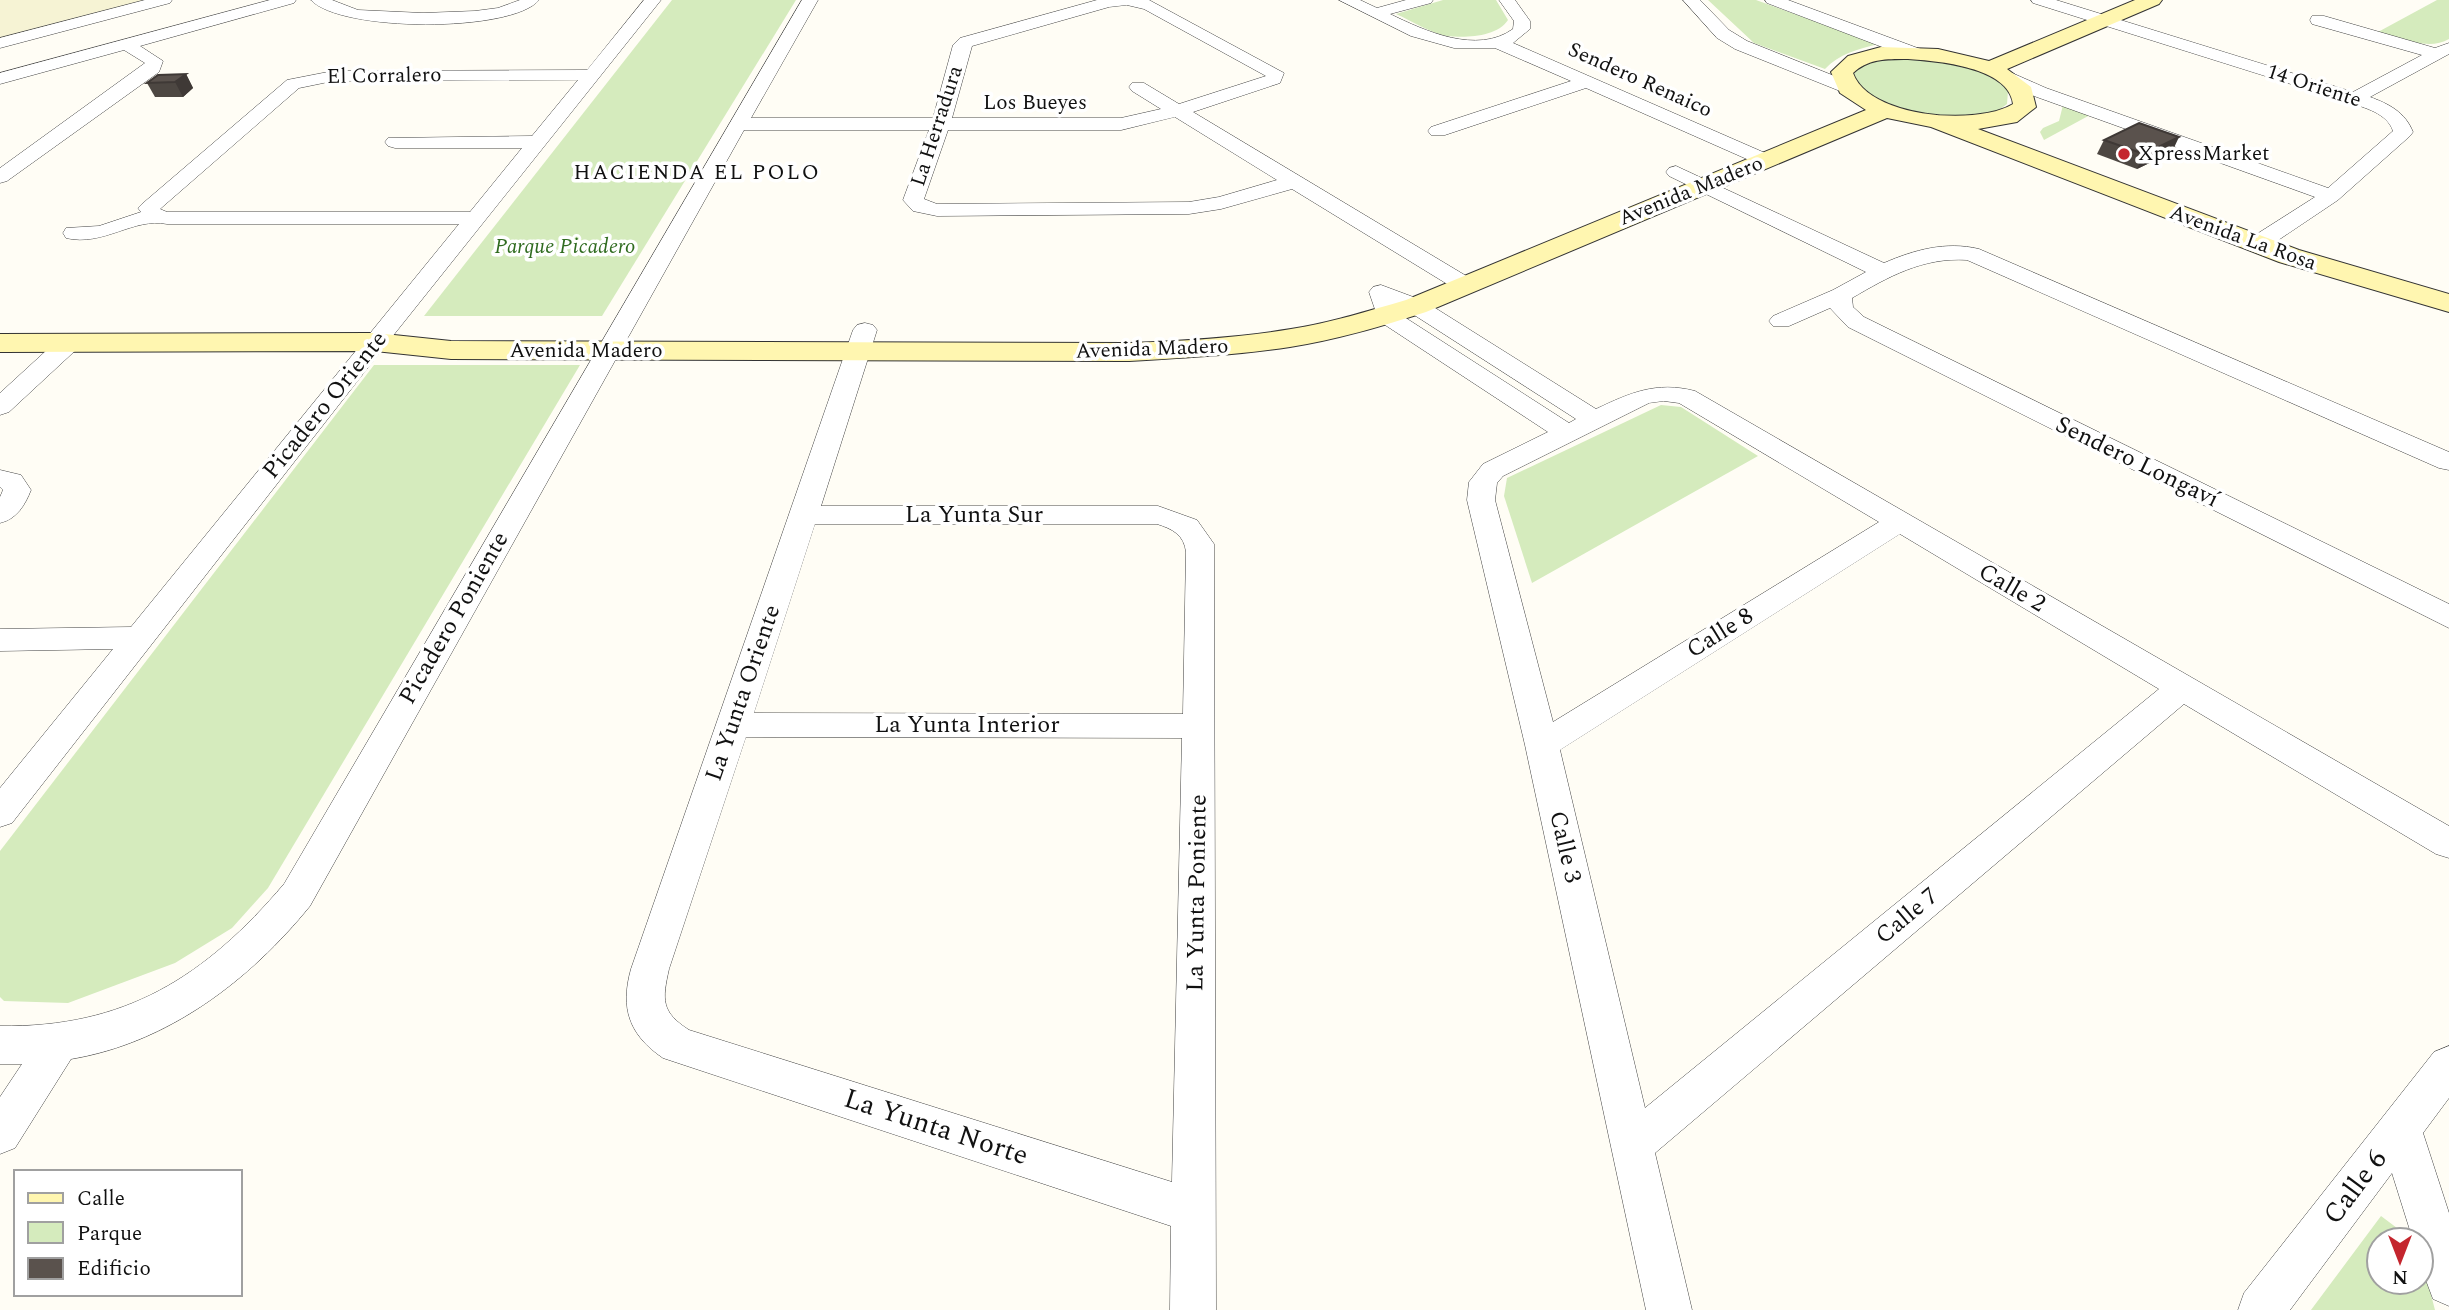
<svg xmlns="http://www.w3.org/2000/svg" width="2449" height="1310" viewBox="0 0 2449 1310" font-family="Spectral,serif">
<rect width="100%" height="100%" fill="#fffdf5"/>
<path fill="#f6f3d4" d="M0 0H145L0 38Z"/>
<g fill="#d5ebbd">
<path d="M672 0H796L602 316H424Z"/>
<path d="M1443 0H1496L1508 20C1497 37 1466 38 1447 36 1430 33 1412 21 1396 14Z"/>
<path d="M1708 0H1756L1878 44C1858 49 1839 54 1825 69L1754 43Z"/>
<path d="M2437 0H2449V39C2429 51 2399 38 2378 32Z"/>
<path d="M1928 58C1955 65 1989 68 2008 91L2007 104C1981 128 1898 116 1869 99 1861 94 1854 80 1849 73L1870 59Z"/>
<path d="M2063 105 2090 115 2044 140 2040 132 2043 128 2059 121Z"/>
<path d="M374 365H580L268 888 232 928 175 963 68 1003 4 1001 0 997V851Z"/>
<path d="M1661 405 1681 407 1758 456 1532 583 1504 496 1507 478Z"/>
<path d="M2381 1216 2413 1240H2379V1282H2421V1256L2435 1310H2311Z"/>
</g>
<g fill="none" stroke-linecap="round" stroke-linejoin="round">
<g stroke="#444" stroke-width="1">
<g id="street">
<path d="M145 0H172L170 3 0 48V38Z"/>
<path d="M270 0H296L294 3 140 46 163 61 159 72 7 181 0 183V168L145 63 124 50 0 84V73Z"/>
<path d="M311 0H332L358 10 423 13 475 11 498 8 520 0H539C512 33 339 32 311 0Z"/>
<path d="M644 0H661L384 347 12 823 0 827V788L113 649 0 651V629L131 627 459 224H167C134 217 103 247 66 238L63 233 66 228 99 226 141 212 138 208 142 204 287 80 333 71 587 70ZM578 80 532 136 388 138 385 142 388 146 395 148H522L470 212H167L160 209 299 88 333 81Z"/>
<path d="M802 0H818L751 118H933L953 45 960 38 1097 0H1149L1284 73 1280 83 1193 112 1473 280 1476 285 1473 290H1457L1292 189 1221 209 1189 214 937 216 913 211 903 200 929 130H744L310 906C250 980 168 1043 71 1059L15 1148 0 1154V1097L22 1064H0V1026C125 1028 205 977 284 884ZM1127 5 1144 9 1266 76 1179 104 1144 83H1132L1129 87 1132 91 1161 109 1121 118H952L972 46 1109 7ZM1175 117 1277 180 1219 197 1189 202 937 204 924 199 948 130H1121Z"/>
<path d="M1339 0H1360L1377 8 1406 0H1433L1431 3 1390 14C1425 31 1477 55 1513 29L1514 21 1499 0H1515L1530 21V29L1513 43 1772 156 1775 160 1772 164H1758L1586 88 1445 135H1431L1428 131 1431 127 1571 81 1495 48H1454L1411 36Z"/>
<path d="M1683 0H1700L1729 30 1747 41 1852 83 1855 87 1852 91H1840L1735 49 1717 38Z"/>
<path d="M1765 0H1788L1923 50 1926 54 1923 58H1911L1767 3Z"/>
<path d="M2031 0H2056L2353 92 2422 55 2312 24 2310 20 2312 16H2324L2435 48 2449 43V54L2370 97C2389 104 2405 112 2413 132L2410 136 2338 200 2265 249H2249L2246 244 2249 239 2315 197 2034 96 2000 81 1997 77 2000 73H2012L2046 88 2328 188 2393 131C2387 113 2365 108 2348 102L2033 3Z"/>
<path d="M1676 166 1884 263C1914 250 1946 241 1979 249L2449 452V470L2439 468 1967 260C1923 257 1888 277 1852 298L1853 307 1864 317 2449 604V628L1848 327 1830 308 1789 326H1773L1769 321 1773 316 1833 290 1866 272 1669 176 1666 172 1669 168Z"/>
<path d="M1381 285 1424 301 1596 409C1630 393 1656 381 1695 391L2449 826V858L2436 854 2184 704 1655 1153 1692 1310H1646L1525 745 1467 500 1469 482 1483 464 1548 432 1379 321 1369 292 1373 287ZM1396 306 1408 311 1576 419 1569 423 1398 313ZM1664 401 1679 403 1879 522 1553 722 1495 500 1497 483 1503 476 1649 403ZM1900 534 2159 689 1645 1108 1560 750Z"/>
<path d="M865 323 873 325 877 330 821 506H1158L1197 520 1214 544 1216 1310H1170L1171 1226 663 1058C629 1035 620 1008 631 969L853 330 857 325ZM815 524H1157C1173 529 1184 535 1186 552L1183 714 754 713ZM746 737 1182 738 1172 1182 689 1030C661 1012 662 1000 669 969Z"/>
<path d="M69 336 78 338 81 343 78 348 9 412 0 415V393L60 338Z"/>
<path d="M0 470 21 475 31 490C25 505 17 519 0 523V497L3 490 0 487Z"/>
<path d="M2449 1046V1098L2423 1133 2449 1213V1306L2433 1299 2421 1267V1240H2413L2392 1173 2290 1310H2238L2244 1293 2434 1052Z"/>
</g>
</g>
<g stroke="#333" stroke-width="2">
<path id="secondary" d="M2135 0H2162L2159 4 2007 69 2031 87 2036 107 2017 122 1978 129 2299 250 2449 294V312L2279 262 1931 127 1887 118 1426 312C1382 326 1336 340 1290 347 1237 355 1183 358 1129 361L451 359 375 351 0 352V334L375 333 451 341 1129 343C1183 341 1237 338 1291 329 1330 323 1368 311 1406 300L1866 110 1840 93 1831 72 1848 56 1881 47 1938 49 1989 61ZM1908 59C1938 61 2009 67 2013 104 1977 126 1869 118 1853 73 1869 58 1888 59 1908 59Z"/>
</g>
<use href="#street" fill="#fff" fill-rule="evenodd"/>
<use href="#secondary" fill="#fff6b0" fill-rule="evenodd"/>
</g>
<g fill="#4d4742">
<path d="M186 74 193 88 183 97H155L147 83Z"/>
<path d="M2104 140 2172 152 2137 169 2097 154Z"/>
</g>
<g fill="#3f3936">
<path d="M186 74 193 88 183 97 175 82Z"/>
<path d="M2179 137 2172 152 2137 169 2144 154Z"/>
</g>
<g fill="#5a524d" stroke="#3f3936" stroke-width="2">
<path d="M186 74 175 82 147 83 158 75Z"/>
<path d="M2139 123 2179 137 2144 154 2104 140Z"/>
</g>
<circle fill="#c4262e" stroke="#fff" stroke-width="2.5" cx="2124" cy="154" r="7"/>
<g text-anchor="middle" dominant-baseline="central" stroke-width="7" stroke-linejoin="round" paint-order="stroke">
<g font-size="21" fill="#111" stroke="#fff">
<text transform="translate(384 76) rotate(-1)">El Corralero</text>
<text transform="translate(1640 80) rotate(24)">Sendero Renaico</text>
<text transform="translate(2314 86) rotate(18)">14 Oriente</text>
<text x="1035" y="103">Los Bueyes</text>
<text transform="translate(937 126) rotate(-72)">La Herradura</text>
<text transform="translate(1691 191) rotate(-22)">Avenida Madero</text>
<text transform="translate(2243 238) rotate(20)">Avenida La Rosa</text>
<text transform="translate(1152 349) rotate(-2)">Avenida Madero</text>
<text x="586" y="351">Avenida Madero</text>
</g>
<g font-size="21" fill="#111" stroke="#fff" text-anchor="start">
<text x="2138" y="154">XpressMarket</text>
</g>
<g font-size="21" letter-spacing="2" fill="#111" stroke="#fff">
<text x="697" y="173">HACIENDA EL POLO</text>
</g>
<g font-size="21" font-style="italic" fill="#2f6b1f" stroke="#fff">
<text x="565" y="247">Parque Picadero</text>
</g>
<g font-size="24" fill="#111" stroke="#fff">
<text transform="translate(325 405) rotate(-51)">Picadero Oriente</text>
<text transform="translate(2137 462) rotate(26)">Sendero Longaví</text>
<text x="974" y="515">La Yunta Sur</text>
<text transform="translate(2012 588) rotate(30)">Calle 2</text>
<text transform="translate(454 618) rotate(-60)">Picadero Poniente</text>
<text transform="translate(1720 633) rotate(-32)">Calle 8</text>
<text transform="translate(743 693) rotate(-71)">La Yunta Oriente</text>
<text x="967" y="725">La Yunta Interior</text>
<text transform="translate(1565 847) rotate(77)">Calle 3</text>
<text transform="translate(1197 893) rotate(-89)">La Yunta Poniente</text>
<text transform="translate(1907 916) rotate(-40)">Calle 7</text>
</g>
<g font-size="28" fill="#111" stroke="#fff">
<text transform="translate(936 1127) rotate(18)">La Yunta Norte</text>
<text transform="translate(2355 1187) rotate(-53)">Calle 6</text>
</g>
</g>
<rect x="14" y="1170" width="228" height="126" fill="#ffffff" stroke="#a0a0a0" stroke-width="2"/>
<rect x="28" y="1193" width="35" height="10" fill="#fff6b0" stroke="#a0a0a0" stroke-width="2"/>
<text x="77" y="1205" font-size="21" fill="#111111">Calle</text>
<rect x="28" y="1222" width="35" height="21" fill="#d5ebbd" stroke="#a0a0a0" stroke-width="2"/>
<text x="77" y="1240" font-size="21" fill="#111111">Parque</text>
<rect x="28" y="1258" width="35" height="21" fill="#5a524d" stroke="#a0a0a0" stroke-width="2"/>
<text x="77" y="1275" font-size="21" fill="#111111">Edificio</text>
<g transform="translate(2400 1261) rotate(180)"><circle r="33" fill="#ffffff" stroke="#a0a0a0" stroke-width="2"/>
<path d="M0-5L12 26L0 18L-12 26Z" fill="#c4262e"/>
<text y="-10" font-size="19" font-weight="bold" text-anchor="middle" fill="#111111">N</text>
</g>
</svg>
